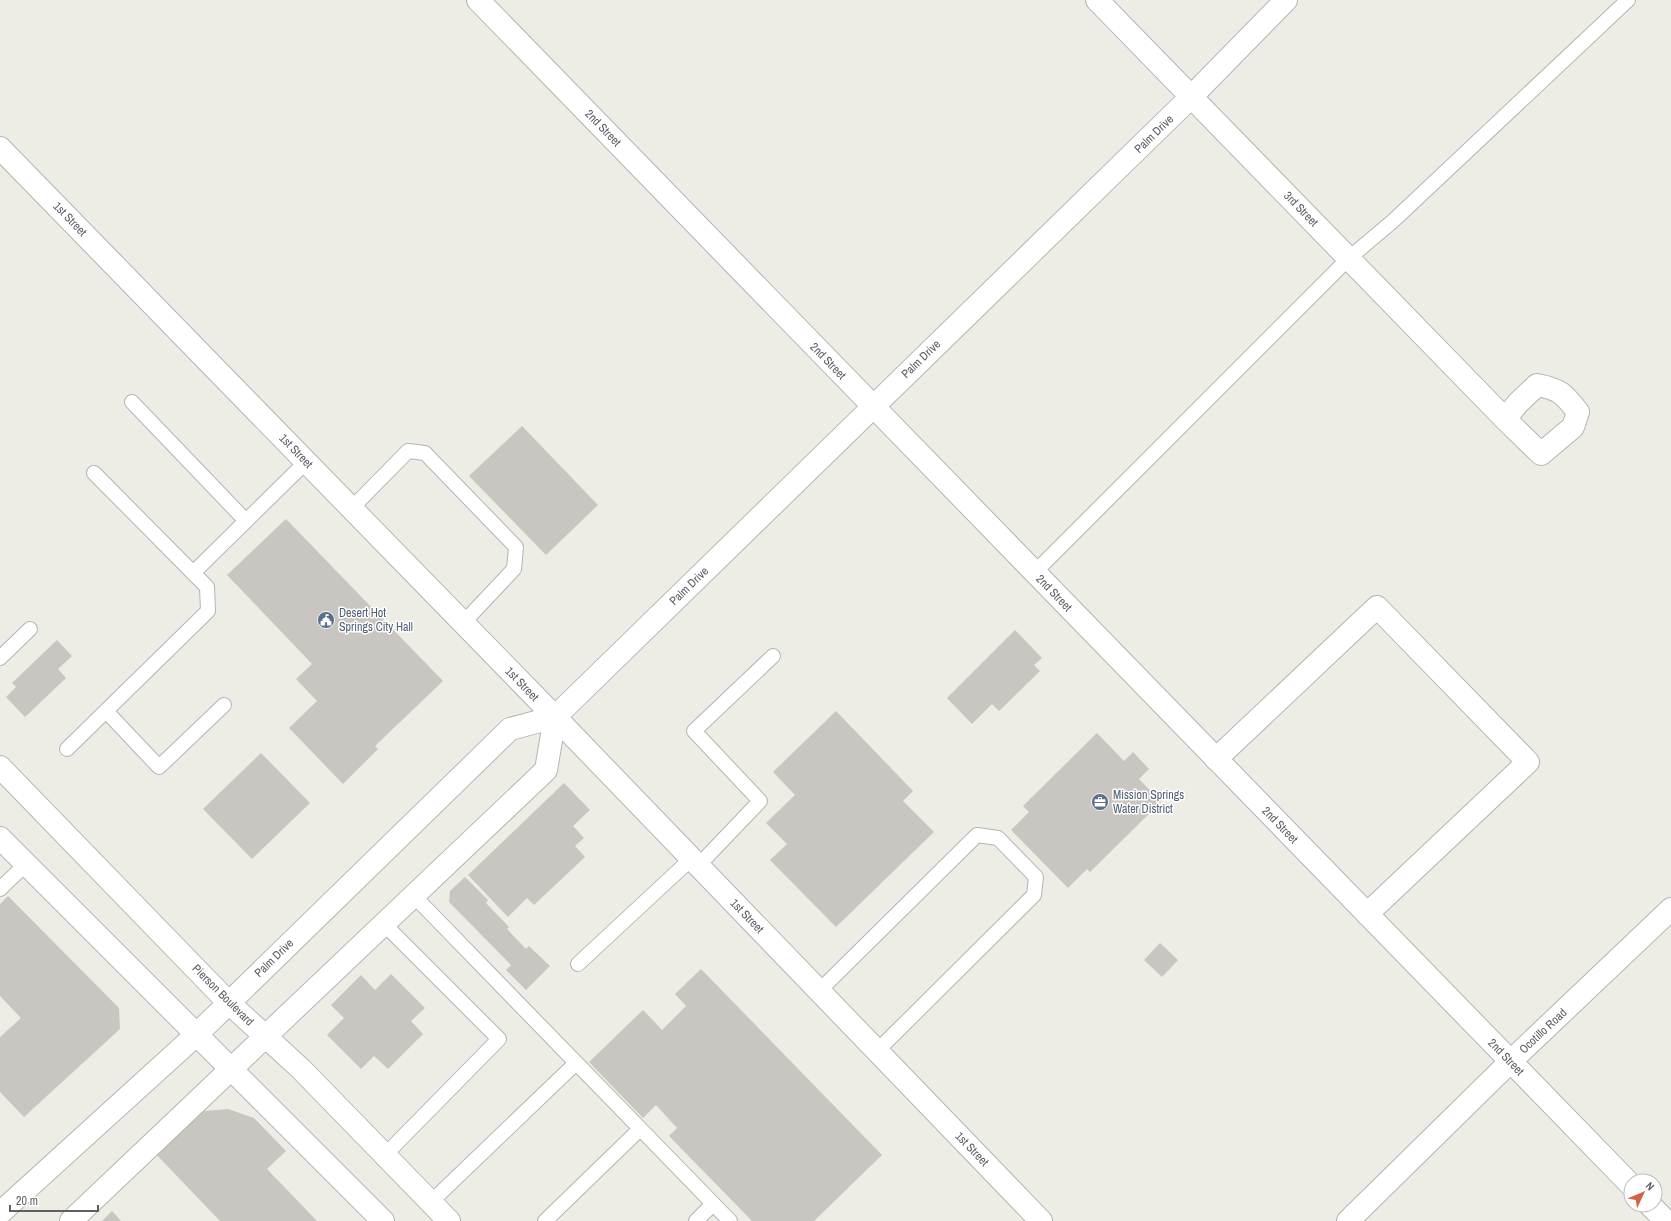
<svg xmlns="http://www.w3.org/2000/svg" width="1671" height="1221" viewBox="0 0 1671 1221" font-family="'Archivo Narrow',sans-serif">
<rect width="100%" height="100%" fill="#edece5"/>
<g fill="#c9c6c1">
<path d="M522 426 598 505 546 555 469 476Z"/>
<path d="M286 519 443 681 375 746 378 749 343 784 289 728 317 701 296 679 312 664 227 575Z"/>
<path d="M1015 630 1042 658 1034 665 1040 671 999 711 992 704 972 724 947 698Z"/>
<path d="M57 640 72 656 58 669 66 678 25 717 6 697 16 687 12 683Z"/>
<path d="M836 711 913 791 903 801 934 832 836 927 770 860 787 844 766 823 795 795 773 772Z"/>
<path d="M1097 733 1124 761 1133 752 1149 769 1139 779 1161 802 1090 872 1087 869 1068 888 1011 830 1029 812 1023 806Z"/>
<path d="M261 753 310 803 252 859 203 809Z"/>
<path d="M564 783 590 810 573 826 584 838 575 846 585 857 534 905 527 898 508 917 468 875Z"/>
<path d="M465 877 488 900 486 903 509 927 507 929 526 949 529 946 550 966 526 990 506 970 511 965 449 902 450 891Z"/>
<path d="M8 896 119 1008 120 1029 24 1117 0 1092V1037L21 1018 0 996V904Z"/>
<path d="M1160 943 1178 960 1162 977 1144 960Z"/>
<path d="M701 969 882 1155 814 1221H752L669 1136 677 1128 656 1105 643 1118 589 1062 643 1010 662 1030 686 1006 675 994Z"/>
<path d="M391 974 425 1008 411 1021 423 1034 388 1069 374 1056 361 1069 327 1035 344 1018 331 1005 361 975 375 990Z"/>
<path d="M228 1109 254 1118 286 1151 267 1169 317 1221H220L152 1150 179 1124 204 1111Z"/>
<path d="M112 1211 121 1221H102Z"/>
</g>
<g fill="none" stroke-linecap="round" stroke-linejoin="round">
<g stroke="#b2b4b8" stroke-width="16">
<g id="lane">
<path d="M132 402 246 521"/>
<path d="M351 509 408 451 425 453 516 547 514 569 463 623"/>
<path d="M193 573 306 462"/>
<path d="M1034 573 1349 258 1393 221 1628 0"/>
<path d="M0 658 30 629"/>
<path d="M106 711 159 767 224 705"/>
<path d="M67 749 208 611 207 587 94 473"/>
<path d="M698 866 760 801 694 731 773 656"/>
<path d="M0 889 26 864"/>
<path d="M414 896 730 1221"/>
<path d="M384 924 499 1039 385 1155"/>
<path d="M578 964 691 859"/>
<path d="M819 991 977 835 998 838 1036 877 1034 895 877 1051"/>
<path d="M431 1202 576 1063"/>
<path d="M545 1221 640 1129"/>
<path d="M696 1221 713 1204"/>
</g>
</g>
<g stroke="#b2b4b8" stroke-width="24">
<g id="street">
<path d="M478 0 1631 1185"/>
<path d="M1097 0 1505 419 1541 454 1573 427 1578 412C1564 394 1560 389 1537 385L1518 403 1505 419"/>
<path d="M0 148 555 717 1041 1221"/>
<path d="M1216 759 1377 607 1528 762 1367 914"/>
<path d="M1650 1205 1666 1221"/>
<path d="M1348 1221 1511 1061 1671 909"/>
</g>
</g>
<g stroke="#b4b6ba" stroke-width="24">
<g id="secondary">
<path d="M0 767 229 1003 301 1069 449 1221"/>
<path d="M0 838 383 1221"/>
<path d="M0 1213 196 1035 510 729 555 717 1191 97 1286 0"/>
<path d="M71 1221 546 770 555 717"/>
</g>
</g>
<use href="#lane" stroke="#fff" stroke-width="14"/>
<use href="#street" stroke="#fff" stroke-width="22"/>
<use href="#secondary" stroke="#fff" stroke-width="22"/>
</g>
<defs>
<g id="civic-disc" transform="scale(0.9)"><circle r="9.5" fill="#5c6f8a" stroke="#fff"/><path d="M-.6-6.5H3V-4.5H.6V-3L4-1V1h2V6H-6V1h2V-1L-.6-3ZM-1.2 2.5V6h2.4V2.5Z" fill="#fff"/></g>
<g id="office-disc" transform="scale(0.9)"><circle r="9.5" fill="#5c6f8a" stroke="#fff"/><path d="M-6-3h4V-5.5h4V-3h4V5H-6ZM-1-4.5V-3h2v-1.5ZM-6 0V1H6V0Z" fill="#fff"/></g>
</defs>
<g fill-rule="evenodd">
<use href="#civic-disc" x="326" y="620"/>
<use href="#office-disc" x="1100" y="802"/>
</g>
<g text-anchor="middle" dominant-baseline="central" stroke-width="3" stroke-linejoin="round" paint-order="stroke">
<g font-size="12" fill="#5d5f63" stroke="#fff">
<text transform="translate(603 128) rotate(46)">2nd Street</text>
<text transform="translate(1154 134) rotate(-44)">Palm Drive</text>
<text transform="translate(1301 209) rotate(46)">3rd Street</text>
<text transform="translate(70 219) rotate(46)">1st Street</text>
<text transform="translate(921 359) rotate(-44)">Palm Drive</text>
<text transform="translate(828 361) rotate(46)">2nd Street</text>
<text transform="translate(296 451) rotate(46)">1st Street</text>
<text transform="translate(689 586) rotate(-44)">Palm Drive</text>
<text transform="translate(1054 593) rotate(46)">2nd Street</text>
<text transform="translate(522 684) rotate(46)">1st Street</text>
<text transform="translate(1280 825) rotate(46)">2nd Street</text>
<text transform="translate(747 916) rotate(46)">1st Street</text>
<text transform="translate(274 958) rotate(-44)">Palm Drive</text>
<text transform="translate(223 995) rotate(45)">Pierson Boulevard</text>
<text transform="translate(1543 1031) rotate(-43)">Ocotillo Road</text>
<text transform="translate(1506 1057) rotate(46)">2nd Street</text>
<text transform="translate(972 1149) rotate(46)">1st Street</text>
</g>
<g font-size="12" fill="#4e5e75" stroke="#fff" text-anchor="start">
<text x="339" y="613">Desert Hot<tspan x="339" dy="14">Springs City Hall</tspan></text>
<text x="1113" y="795">Mission Springs<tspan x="1113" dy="14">Water District</tspan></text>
</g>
</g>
<g transform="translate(1643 1193) rotate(46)"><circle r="19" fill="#ffffff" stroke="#bebfc1"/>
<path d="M0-3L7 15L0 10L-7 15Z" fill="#d46244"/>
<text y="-6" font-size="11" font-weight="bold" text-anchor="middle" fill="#5d5f63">N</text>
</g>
<path d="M10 1205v6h88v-6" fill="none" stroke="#5d5f63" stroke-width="2"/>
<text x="16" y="1205" font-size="12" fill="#5d5f63" stroke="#ffffff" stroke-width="3" paint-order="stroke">20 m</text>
</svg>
